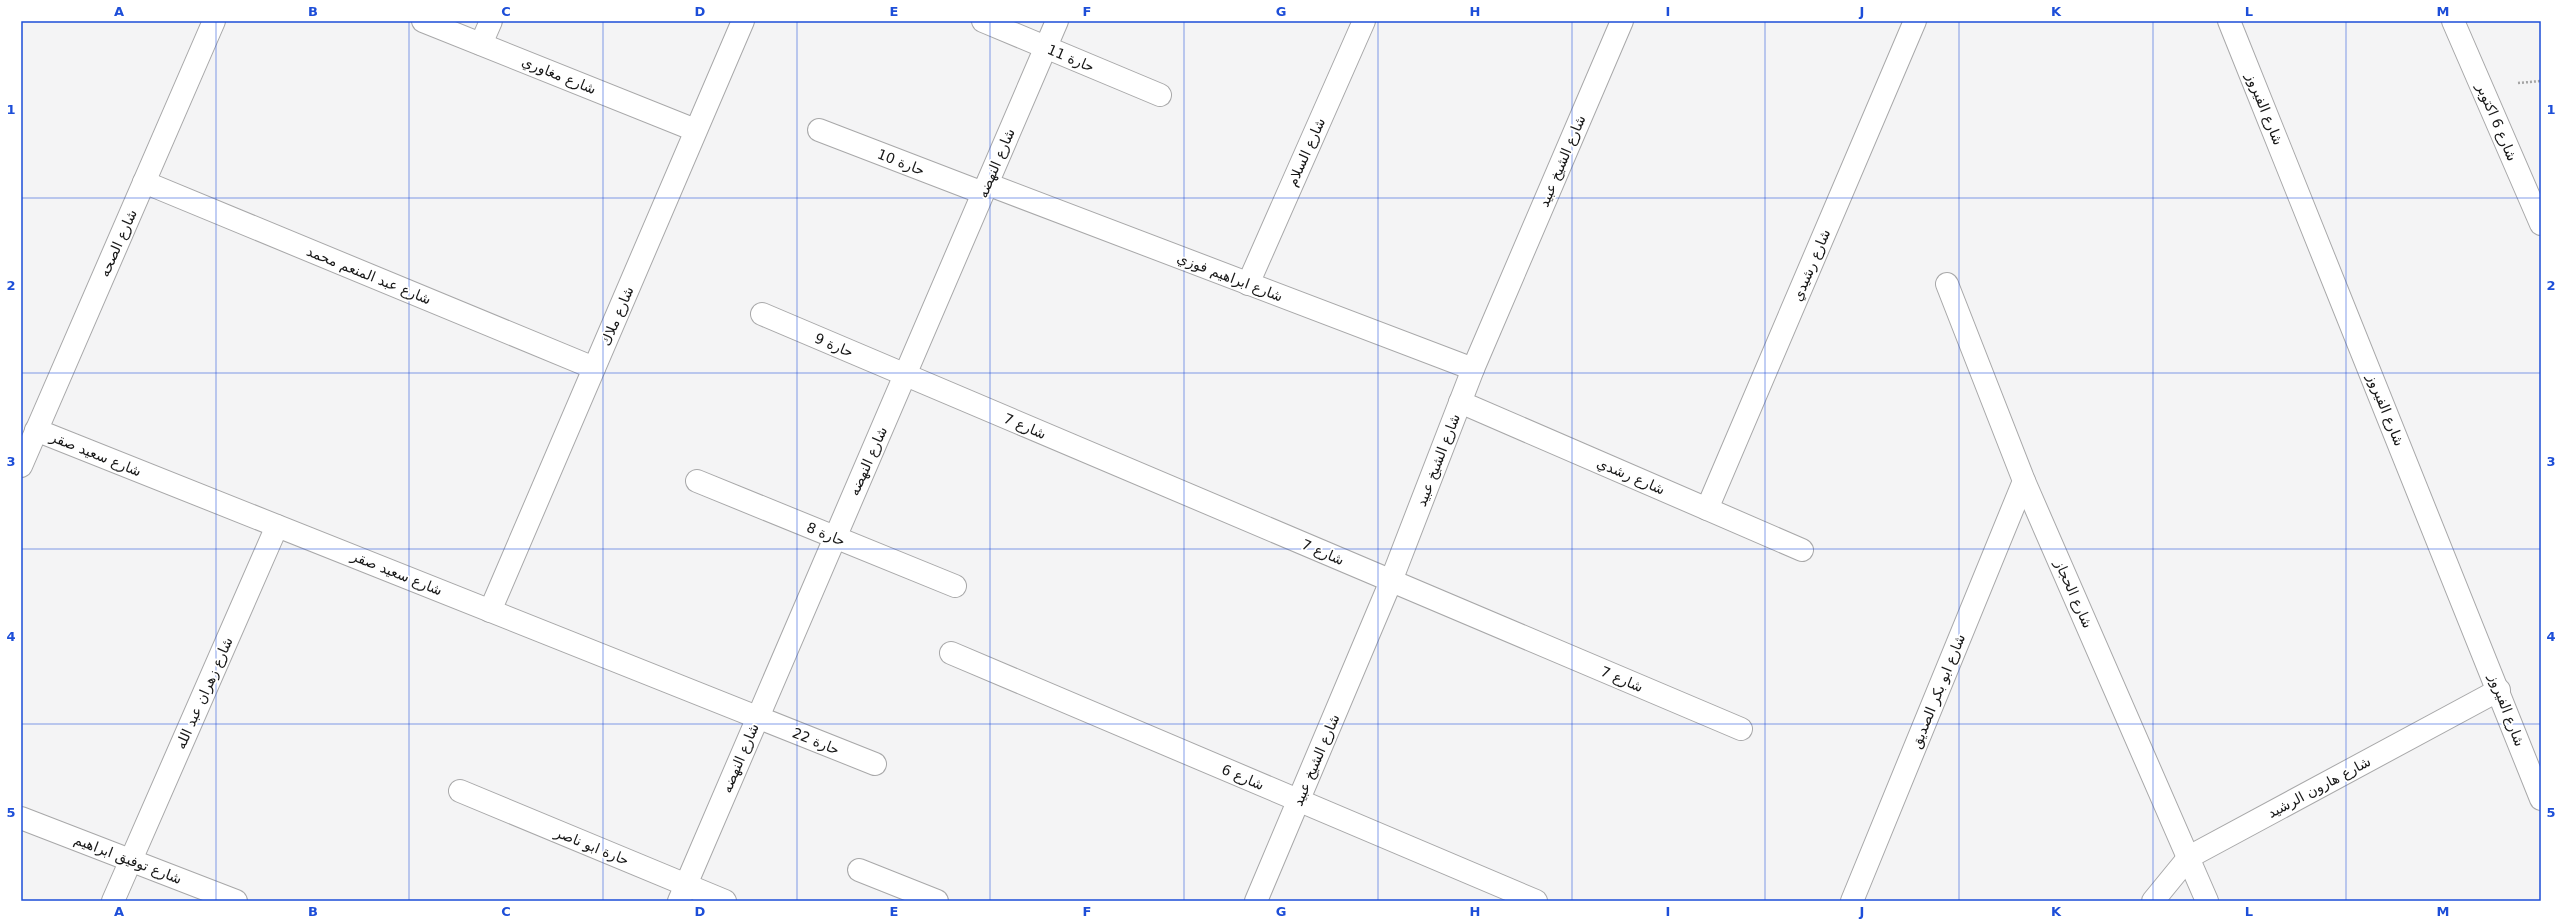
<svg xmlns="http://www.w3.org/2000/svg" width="2562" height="922" viewBox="0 0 2562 922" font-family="'DejaVu Sans',Vazirmatn,sans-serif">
<rect width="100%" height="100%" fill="#f4f4f5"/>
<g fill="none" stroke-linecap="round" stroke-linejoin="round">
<g stroke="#a8a8a9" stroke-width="24">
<g id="minor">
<path d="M423 21 695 130"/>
<path d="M983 21 1160 95"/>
<path d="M481 44 491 21"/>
<path d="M819 130 983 193"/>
<path d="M144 182 594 368"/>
<path d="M987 184 1473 369"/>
<path d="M1248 284 1364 21"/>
<path d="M1947 284 2024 481 2207 901"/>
<path d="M762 314 1741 729"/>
<path d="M1460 402 1802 550"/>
<path d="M36 430 875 764"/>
<path d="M21 466 214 21"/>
<path d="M697 481 955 586"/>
<path d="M1707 509 1915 21"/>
<path d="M490 611 743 21"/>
<path d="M951 653 1536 901"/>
<path d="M460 791 725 901"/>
<path d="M21 818 236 901"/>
<path d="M859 870 937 901"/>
<path d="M113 901 277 526"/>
<path d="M679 901 1057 21"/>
<path d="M1256 901 1391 581 1473 369 1622 21"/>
<path d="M1852 901 2024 481"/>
<path d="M2153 901 2189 857 2499 690"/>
</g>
</g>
<g stroke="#a8a8a9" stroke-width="24">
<g id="major">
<path d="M2229 21 2541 799"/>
<path d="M2453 21 2541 224"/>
</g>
</g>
<path stroke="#a5a5a5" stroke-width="2.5" stroke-dasharray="2 2" stroke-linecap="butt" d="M2518 83 2541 81"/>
<use href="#minor" stroke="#fff" stroke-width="22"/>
<use href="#major" stroke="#fff" stroke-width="22"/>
</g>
<path fill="none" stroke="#1d4ed8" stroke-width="1" stroke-opacity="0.55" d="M216 21V901M409 21V901M603 21V901M797 21V901M990 21V901M1184 21V901M1378 21V901M1572 21V901M1765 21V901M1959 21V901M2153 21V901M2346 21V901M21 198H2541M21 373H2541M21 549H2541M21 724H2541"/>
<g text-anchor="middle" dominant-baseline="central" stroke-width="3.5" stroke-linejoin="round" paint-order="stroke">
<g font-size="14" fill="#181818" stroke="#fff">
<text transform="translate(1071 58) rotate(23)">حارة 11</text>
<text transform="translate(559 75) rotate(22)">شارع مغاوري</text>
<text transform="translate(2265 109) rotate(68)">شارع الفيروز</text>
<text transform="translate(2497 122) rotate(67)">شارع 6 اكتوبر</text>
<text transform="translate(1306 152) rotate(-66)">شارع السلام</text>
<text transform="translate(1562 161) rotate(-67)">شارع الشيخ عبيد</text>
<text transform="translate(901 162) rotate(21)">حارة 10</text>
<text transform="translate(996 163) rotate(-67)">شارع النهضه</text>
<text transform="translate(118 243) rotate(-66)">شارع الصحه</text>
<text transform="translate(1811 265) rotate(-67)">شارع رشيدي</text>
<text transform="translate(369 275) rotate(22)">شارع عبد المنعم محمد</text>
<text transform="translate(1230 277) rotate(21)">شارع ابراهيم فوزي</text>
<text transform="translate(617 316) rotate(-67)">شارع ملاك</text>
<text transform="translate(834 345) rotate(23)">حارة 9</text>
<text transform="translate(2386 410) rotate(68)">شارع الفيروز</text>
<text transform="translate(1025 426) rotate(23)">شارع 7</text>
<text transform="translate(96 454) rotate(22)">شارع سعيد صقر</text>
<text transform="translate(1438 460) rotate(-69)">شارع الشيخ عبيد</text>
<text transform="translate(868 461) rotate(-66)">شارع النهضه</text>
<text transform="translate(1631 476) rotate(23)">شارع رشدي</text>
<text transform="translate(826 534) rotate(22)">حارة 8</text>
<text transform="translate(1323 552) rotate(23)">شارع 7</text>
<text transform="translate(397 573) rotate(22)">شارع سعيد صقر</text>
<text transform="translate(2074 594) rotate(66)">شارع الحجاز</text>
<text transform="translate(1622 679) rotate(23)">شارع 7</text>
<text transform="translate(1938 691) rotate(-68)">شارع ابو بكر الصديق</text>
<text transform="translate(204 693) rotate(-66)">شارع زهران عبد الله</text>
<text transform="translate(2507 710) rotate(69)">شارع الفيروز</text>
<text transform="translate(816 741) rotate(22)">حارة 22</text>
<text transform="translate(740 758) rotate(-67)">شارع النهضه</text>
<text transform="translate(1316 760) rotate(-67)">شارع الشيخ عبيد</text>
<text transform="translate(1243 777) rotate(23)">شارع 6</text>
<text transform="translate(2319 787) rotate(-28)">شارع هارون الرشيد</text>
<text transform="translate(592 846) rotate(22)">حارة ابو ناصر</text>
<text transform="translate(128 859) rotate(21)">شارع توفيق ابراهيم</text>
</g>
</g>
<rect width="2562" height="922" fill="none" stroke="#ffffff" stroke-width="44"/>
<rect x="22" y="22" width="2518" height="878" fill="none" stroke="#1d4ed8" stroke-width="1.5"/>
<g font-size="13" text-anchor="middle" font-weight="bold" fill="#1d4ed8">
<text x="119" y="16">A</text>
<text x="313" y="16">B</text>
<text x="506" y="16">C</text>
<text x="700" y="16">D</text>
<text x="894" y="16">E</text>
<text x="1087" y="16">F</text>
<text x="1281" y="16">G</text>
<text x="1475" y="16">H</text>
<text x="1668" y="16">I</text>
<text x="1862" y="16">J</text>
<text x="2056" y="16">K</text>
<text x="2249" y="16">L</text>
<text x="2443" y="16">M</text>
<text x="11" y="114">1</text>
<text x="2551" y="114">1</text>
<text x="11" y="290">2</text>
<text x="2551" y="290">2</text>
<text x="11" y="466">3</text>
<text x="2551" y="466">3</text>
<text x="11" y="641">4</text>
<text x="2551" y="641">4</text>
<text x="11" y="817">5</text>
<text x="2551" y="817">5</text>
<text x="119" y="916">A</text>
<text x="313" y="916">B</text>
<text x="506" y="916">C</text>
<text x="700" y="916">D</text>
<text x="894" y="916">E</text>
<text x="1087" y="916">F</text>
<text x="1281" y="916">G</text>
<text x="1475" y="916">H</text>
<text x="1668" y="916">I</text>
<text x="1862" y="916">J</text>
<text x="2056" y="916">K</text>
<text x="2249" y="916">L</text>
<text x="2443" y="916">M</text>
</g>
</svg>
